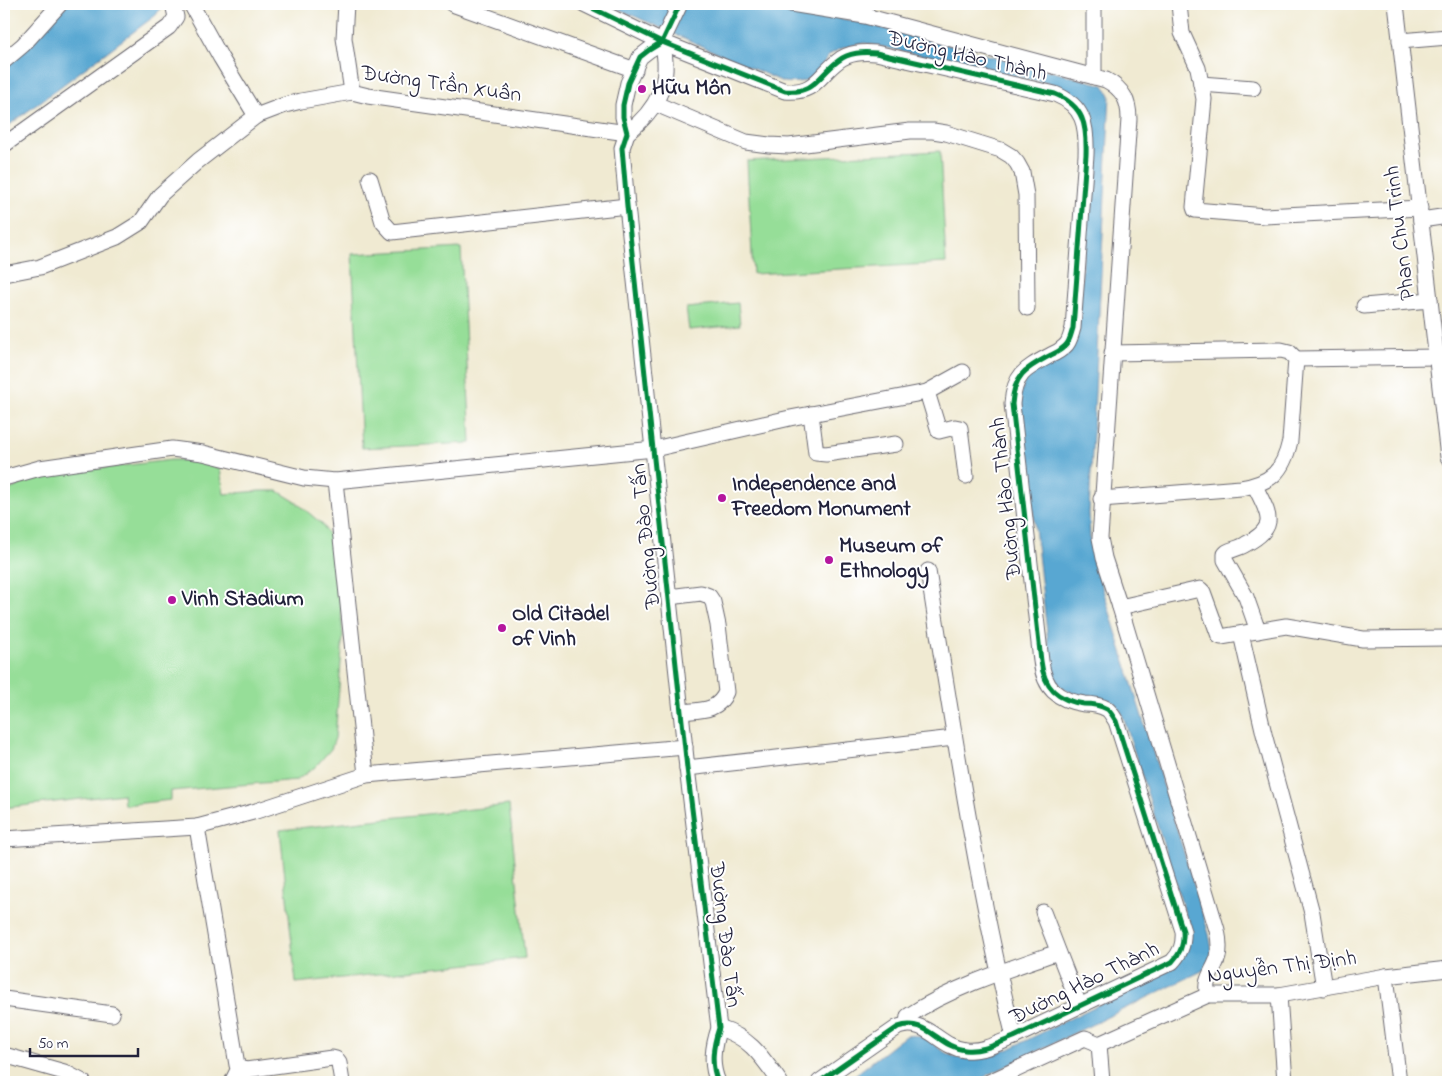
<svg xmlns="http://www.w3.org/2000/svg" width="1452" height="1086" viewBox="0 0 1452 1086" font-family="'Indie Flower',sans-serif">
<rect width="100%" height="100%" fill="#fff"/>
<filter id="ink" filterUnits="userSpaceOnUse"><feTurbulence type="fractalNoise" baseFrequency=".02" numOctaves="2"/><feDisplacementMap in="SourceGraphic" scale="10" xChannelSelector="R" yChannelSelector="G"/><feConvolveMatrix kernelMatrix="1 2 1 2 8 2 1 2 1" color-interpolation-filters="sRGB"/></filter>
<filter id="wash" filterUnits="userSpaceOnUse"><feTurbulence type="fractalNoise" baseFrequency=".0096" numOctaves="4" result="noise"/><feDisplacementMap in="SourceGraphic" scale="20" xChannelSelector="R" yChannelSelector="G"/><feGaussianBlur stdDeviation="1.12" result="paint"/><feColorMatrix in="noise" values="0 0 0 0 0 0 0 0 0 0 0 0 0 0 0 0 0 1.4 0 .05"/><feComposite in="paint" operator="in"/></filter>
<g filter="url(#wash)">
<rect width="100%" height="100%" fill="#f0ead2"/>
<g fill="#96de98" stroke="#5c806a">
<path d="M940 151 946 263 753 274 747 161Z"/>
<path d="M461 248 471 443 362 448 352 254Z"/>
<path d="M738 303 740 325 689 330 686 308Z"/>
<path d="M171 460H199L220 469 224 494 260 491H278L296 502 322 524 332 541 338 563 343 637 335 738 331 749 315 767 297 780 171 791V800L124 805 123 794 4 808V492L43 475Z"/>
<path d="M509 805 525 958 296 983 280 830Z"/>
</g>
<g fill="#58a7d2" stroke="#3d6486">
<path d="M67 4H160L161 7 156 15 4 129V67Z"/>
<path d="M607 4H772L863 23 1104 85 1110 95 1089 513 1090 538 1096 567 1209 934C1212 950 1215 956 1204 970L974 1082H846L905 1036C926 1033 927 1041 943 1051 964 1065 988 1058 1009 1049L1176 966 1190 933 1187 920 1124 719C1122 715 1120 708 1116 705 1113 701 1107 699 1102 698 1077 692 1058 698 1051 667L1020 398 1025 378 1077 335 1093 128C1092 123 1092 116 1090 112 1084 95 1062 88 1047 83L865 43C853 45 842 47 831 54 827 57 824 63 821 67 811 81 800 84 783 82Z"/>
</g>
</g>
<g filter="url(#ink)">
<g fill="none" stroke-linecap="round" stroke-linejoin="round">
<g stroke="#6a6870" stroke-width="17">
<g id="minor">
<path d="M191 4 221 58 256 116"/>
<path d="M346 4 344 38 352 92"/>
<path d="M452 4 635 70"/>
<path d="M584 4 662 42 785 91C815 94 818 76 838 61 849 52 863 52 876 53L1055 94C1084 106 1087 125 1086 155L1073 328C1071 334 1070 342 1065 346 1061 350 1056 353 1051 355 1027 368 1014 373 1012 404L1041 661C1044 688 1057 700 1084 704 1091 704 1100 705 1107 709 1111 712 1113 717 1116 721L1183 931C1184 944 1181 953 1172 962L1014 1037C998 1043 983 1052 965 1050 938 1047 927 1017 898 1027L819 1082"/>
<path d="M680 4 662 42 649 50 640 57 628 83 623 105V117L627 133 622 148 627 206 687 768 719 1028C713 1046 710 1064 718 1082"/>
<path d="M791 4 865 16 1106 80C1123 89 1129 101 1129 119L1100 538 1104 558 1120 607 1217 930C1219 939 1220 948 1218 957 1214 971 1203 980 1208 995"/>
<path d="M867 4V5"/>
<path d="M1179 4 1182 33 1198 68 1204 99 1194 207 1195 210 1265 216 1420 208"/>
<path d="M1396 4 1448 457"/>
<path d="M1400 41 1448 37"/>
<path d="M4 61 23 45 60 4"/>
<path d="M1094 77V4"/>
<path d="M1201 84 1253 88"/>
<path d="M656 104 746 142 769 145 789 146 910 131H933L946 133 1001 150 1011 156 1017 163 1022 172 1026 195 1027 308"/>
<path d="M627 133C658 109 672 81 662 42"/>
<path d="M4 145 169 27 176 17 173 4"/>
<path d="M370 179 383 222 392 232 627 206"/>
<path d="M1421 220 1448 216"/>
<path d="M4 274 40 267 117 237 141 222 160 195 198 161 256 116 285 105 301 101 352 92 368 96 627 133"/>
<path d="M1364 306 1430 300"/>
<path d="M1296 359 1437 357"/>
<path d="M927 392 939 431 955 427 960 428 966 476"/>
<path d="M811 414 816 453 826 454 896 444"/>
<path d="M4 478 40 468 172 449 203 453 304 478 335 481 654 449 790 418 927 392 963 372"/>
<path d="M335 481 366 775"/>
<path d="M1255 486C1268 514 1280 526 1246 544 1240 548 1233 549 1227 552L1225 554V560L1246 597 1258 631"/>
<path d="M1101 499 1241 488C1271 483 1283 472 1290 441L1296 359 1289 352 1281 350 1112 353"/>
<path d="M928 571C953 727 976 883 1014 1037"/>
<path d="M669 597 701 593 709 596 713 602 718 625 726 692C718 712 700 710 681 712"/>
<path d="M1120 607 1200 589 1203 592 1219 636 1221 637 1286 626 1363 639 1448 638"/>
<path d="M1241 634 1264 734 1312 913 1324 988"/>
<path d="M687 768 954 738"/>
<path d="M197 827 237 1065 239 1068 246 1070 332 1058 336 1059 339 1063 342 1082"/>
<path d="M4 839 197 827 253 812 366 775 685 747"/>
<path d="M1043 912 1079 1005"/>
<path d="M1386 976 1399 1082"/>
<path d="M1279 995 1285 1082"/>
<path d="M4 999 112 1014"/>
<path d="M907 1024 908 1016C952 987 1009 969 1058 952"/>
<path d="M719 1028C751 1038 762 1057 780 1082"/>
<path d="M1099 1044 1102 1082"/>
<path d="M4 1055 64 1072 83 1082"/>
<path d="M232 1082 239 1068"/>
<path d="M989 1082 1085 1038 1099 1044 1208 995H1279L1386 976 1448 969"/>
</g>
</g>
<use href="#minor" stroke="#fff" stroke-width="15"/>
<g stroke="#fff" stroke-width="8">
<g id="cycleway">
<path d="M584 4 662 42 785 91C815 94 818 76 838 61 849 52 863 52 876 53L1055 94C1084 106 1087 125 1086 155L1073 328C1071 334 1070 342 1065 346 1061 350 1056 353 1051 355 1027 368 1014 373 1012 404L1041 661C1044 688 1057 700 1084 704 1091 704 1100 705 1107 709 1111 712 1113 717 1116 721L1183 931C1184 944 1181 953 1172 962L1014 1037C998 1043 983 1052 965 1050 938 1047 927 1017 898 1027L819 1082"/>
<path d="M680 4 662 42 649 50 640 57 628 83 623 105V117L627 133 622 148 627 206 687 768 719 1028C713 1046 710 1064 718 1082"/>
</g>
</g>
<use href="#cycleway" stroke="#00873e" stroke-width="5"/>
</g>
</g>
<g fill="#b5179e" stroke="#fff" stroke-width="2">
<circle cx="642" cy="89" r="5"/>
<circle cx="722" cy="498" r="5"/>
<circle cx="829" cy="560" r="5"/>
<circle cx="172" cy="600" r="5"/>
<circle cx="502" cy="628" r="5"/>
</g>
<g text-anchor="middle" dominant-baseline="central" stroke-width="4" stroke-linejoin="round" paint-order="stroke">
<g font-size="22" fill="#22223b" stroke="#fff">
<text transform="translate(967 57) rotate(13)">Đường Hào Thành</text>
<text transform="translate(441 85) rotate(8)">Đường Trần Xuân</text>
<text transform="translate(1401 233) rotate(-97)">Phan Chu Trinh</text>
<text transform="translate(1007 498) rotate(-96)">Đường Hào Thành</text>
<text transform="translate(647 536) rotate(-96)">Đường Đào Tấn</text>
<text transform="translate(724 935) rotate(83)">Đường Đào Tấn</text>
<text transform="translate(1282 968) rotate(-7)">Nguyễn Thị Định</text>
<text transform="translate(1085 984) rotate(-26)">Đường Hào Thành</text>
</g>
<g font-size="22" font-weight="bold" fill="#22223b" stroke="#fff" text-anchor="start">
<text x="652" y="89">Hữu Môn</text>
<text x="732" y="485">Independence and<tspan x="732" dy="25">Freedom Monument</tspan></text>
<text x="839" y="547">Museum of<tspan x="839" dy="25">Ethnology</tspan></text>
<text x="182" y="600">Vinh Stadium</text>
<text x="512" y="615">Old Citadel<tspan x="512" dy="25">of Vinh</tspan></text>
</g>
</g>
<rect width="1452" height="1086" fill="none" stroke="#fff" stroke-width="20"/>
<path d="M30 1048v8h108v-8" fill="none" stroke="#22223b" stroke-width="2.5"/>
<text x="38" y="1048" font-size="15" fill="#22223b" stroke="#ffffff" stroke-width="4" paint-order="stroke">50 m</text>
</svg>
